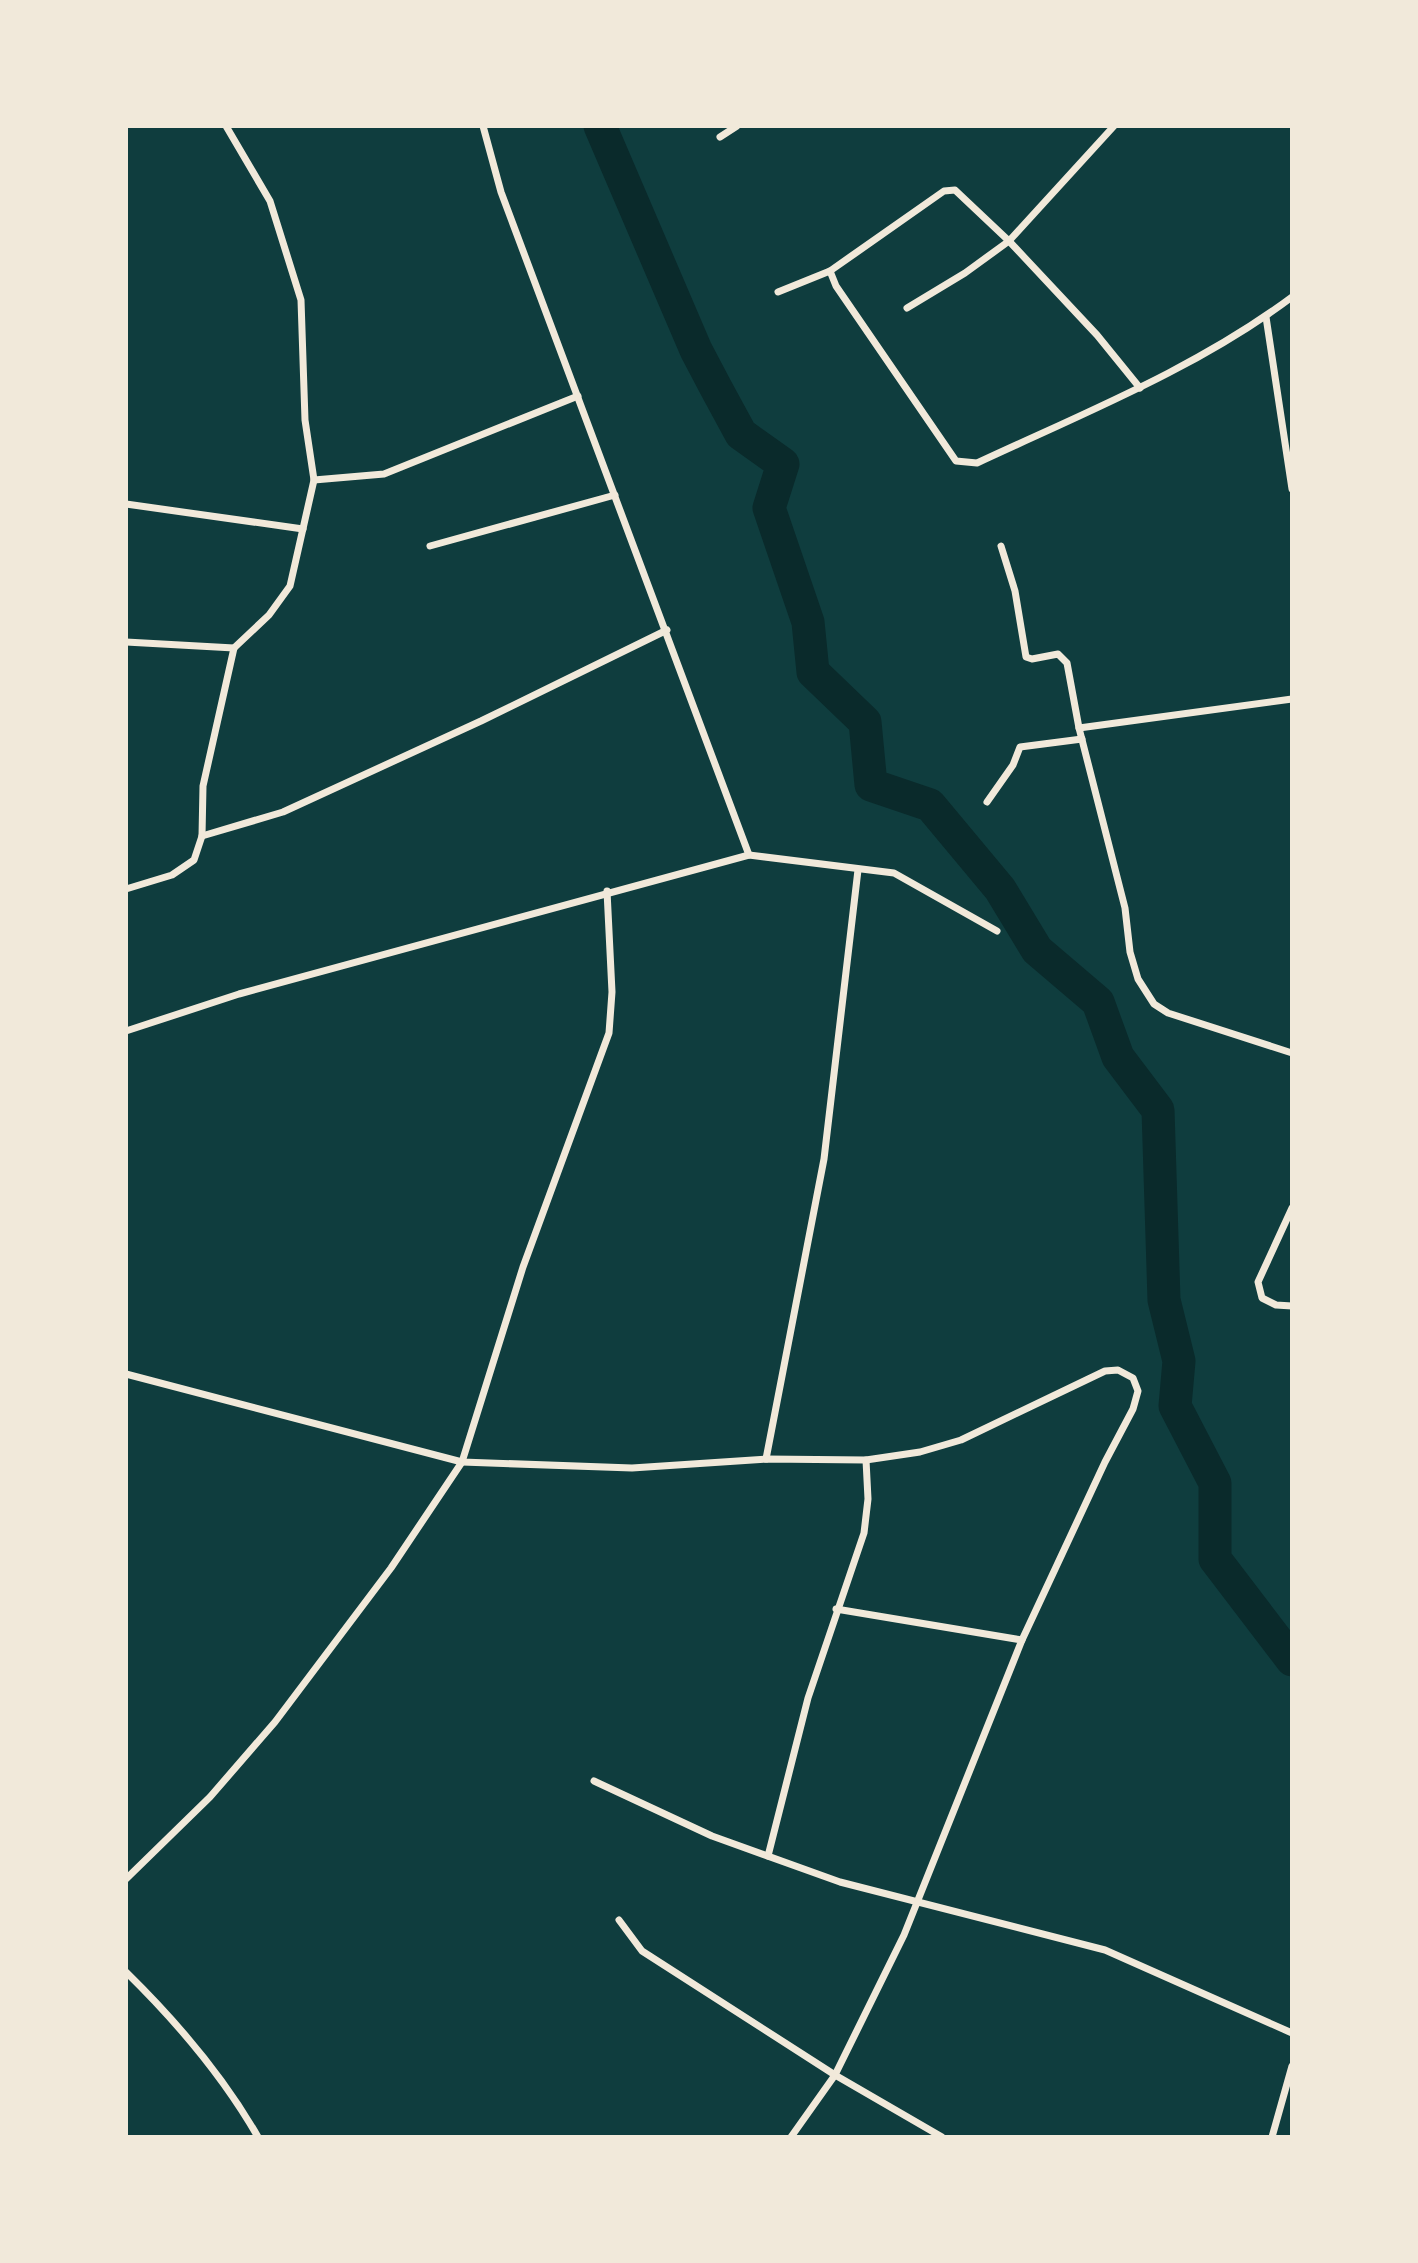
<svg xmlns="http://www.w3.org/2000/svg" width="1418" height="2263" viewBox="0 0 1418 2263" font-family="'Titillium Web',sans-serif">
<rect width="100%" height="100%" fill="#0f3d3e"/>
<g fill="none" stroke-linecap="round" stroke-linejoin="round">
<path stroke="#0a2a2b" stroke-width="33" d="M600 126 696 350 716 388 741 434 783 464 769 508 808 622 813 672 865 722 871 785 930 805 1000 889 1037 950 1098 1002 1118 1057 1158 1110 1164 1300 1179 1361 1175 1406 1215 1483V1559L1292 1660"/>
<g stroke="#f1e9da" stroke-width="7">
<path d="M483 126 501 192 749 855"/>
<path d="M720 137 737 126"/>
<path d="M830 271 836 286 956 461 977 463C1084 413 1197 368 1292 297"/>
<path d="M778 292 830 271 944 191 955 190 1009 241 1097 335 1140 388"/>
<path d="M907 308 965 273 1009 241 1114 126"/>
<path d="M1266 317 1292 489"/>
<path d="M314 480 384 474 578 396"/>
<path d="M126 504 303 529"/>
<path d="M430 546 615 495"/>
<path d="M1001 546 1015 591 1026 657 1032 659 1058 654 1067 663 1079 728 1125 908 1130 952 1138 979 1154 1004 1168 1013 1292 1053"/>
<path d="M126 642 234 648"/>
<path d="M1079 728 1292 699"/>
<path d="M987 802 1013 765 1020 747 1082 739"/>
<path d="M202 836 283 812 481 721 667 630"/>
<path d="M126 889 172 875 194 860 202 836 203 786 234 648 269 615 290 586 314 480 305 420 301 300 270 201 226 126"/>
<path d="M126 1031 239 994 749 855 894 873 997 931"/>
<path d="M1292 1208 1258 1282 1262 1298 1276 1305 1292 1306"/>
<path d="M126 1374 462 1462 632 1468 766 1459 866 1460 920 1452 961 1440 1105 1371 1118 1370 1133 1378 1138 1391 1133 1409 1105 1462 1022 1640 904 1935 835 2075 791 2137"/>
<path d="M766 1459 824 1159 858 870"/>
<path d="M836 1609 1022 1640"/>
<path d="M594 1781 712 1836 840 1882 1105 1950 1292 2033"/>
<path d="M768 1856 808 1698 864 1533 868 1499 866 1460"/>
<path d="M126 1879 210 1797 275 1722 391 1568 462 1462 523 1267 609 1033 612 992 607 891"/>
<path d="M619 1920 642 1951 835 2075 942 2137"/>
<path d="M126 1972C176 2021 223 2076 258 2137"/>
<path d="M1272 2137 1292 2066"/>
</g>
</g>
<rect width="1418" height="2263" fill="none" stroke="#f1e9da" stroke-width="256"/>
</svg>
